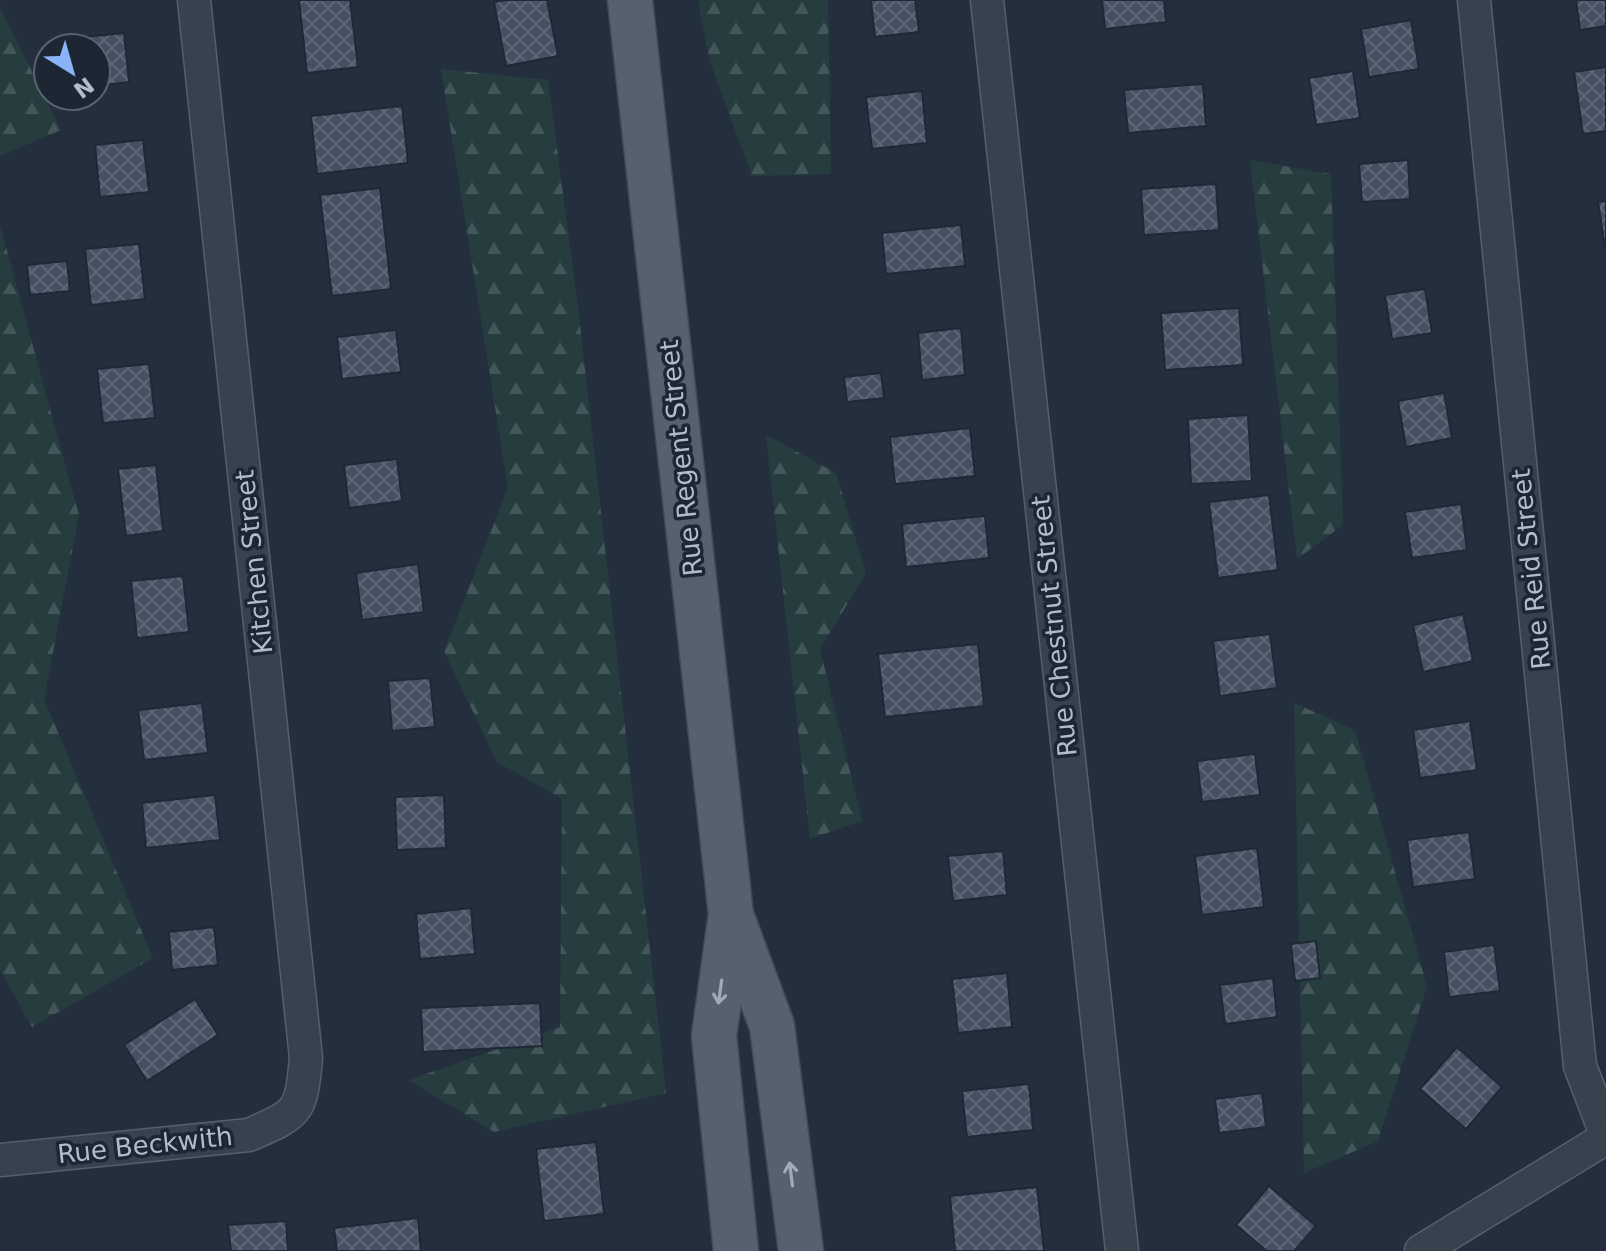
<svg xmlns="http://www.w3.org/2000/svg" width="1606" height="1251" viewBox="0 0 1606 1251" font-family="'DejaVu Sans',sans-serif">
<defs>
<pattern id="forest-firs" width="22" height="20" patternUnits="userSpaceOnUse" patternTransform="scale(2)"><rect width="22" height="20" fill="#263c3f"/><path d="M5 1l3.5 6h-7zM16 11l3.5 6h-7z" fill="#435659"/></pattern>
<pattern id="building-cross-hatch" width="8" height="8" patternUnits="userSpaceOnUse" patternTransform="scale(2)"><rect width="8" height="8" fill="#455162"/><path d="M0 0l8 8M0 8l8-8" fill="none" stroke="#5d6877"/></pattern>
</defs>
<rect width="100%" height="100%" fill="#242f3e"/>
<g fill="url(#forest-firs)">
<path d="M698 0H828L831 174 752 176 710 62Z"/>
<path d="M0 7 61 130 0 156Z"/>
<path d="M441 69 548 80 578 307 666 1093 494 1132 409 1080 560 1027 562 799 497 762 444 651 508 488Z"/>
<path d="M1250 160 1331 174 1343 525 1297 559Z"/>
<path d="M0 225 79 515 44 699 153 958 32 1027 0 970Z"/>
<path d="M766 435 836 473 866 573 820 649 862 821 810 839Z"/>
<path d="M1294 703 1355 730 1427 986 1378 1141 1304 1173Z"/>
</g>
<g fill="url(#building-cross-hatch)" stroke="#1f2835" stroke-width="2">
<path d="M299 0H350L358 67 307 73Z"/>
<path d="M506 0H547L558 56 506 66 494 2Z"/>
<path d="M871 0H915L919 32 875 37Z"/>
<path d="M1102 0H1164L1166 22 1105 29Z"/>
<path d="M1576 0H1606V26L1580 30Z"/>
<path d="M1411 20 1419 69 1369 77 1361 29Z"/>
<path d="M124 33 129 82 96 86V48H66L65 39Z"/>
<path d="M42 66H48V91H44Z"/>
<path d="M1606 67V131L1583 134 1574 72Z"/>
<path d="M1353 71 1360 118 1316 125 1309 78Z"/>
<path d="M1203 84 1206 126 1128 133 1124 90Z"/>
<path d="M922 91 927 143 872 149 866 97Z"/>
<path d="M402 106 408 163 317 174 311 116Z"/>
<path d="M143 140 149 192 100 197 95 145Z"/>
<path d="M1408 160 1410 199 1362 202 1359 164Z"/>
<path d="M1216 184 1219 230 1144 235 1141 189Z"/>
<path d="M380 188 391 289 332 296 320 195Z"/>
<path d="M1606 201V247L1605 248 1598 202Z"/>
<path d="M961 225 965 266 886 274 882 233Z"/>
<path d="M139 244 145 299 91 305 85 249Z"/>
<path d="M67 261 70 291 30 295 27 265Z"/>
<path d="M1425 289 1432 333 1392 339 1385 295Z"/>
<path d="M1239 308 1243 365 1165 370 1161 313Z"/>
<path d="M961 328 965 375 922 380 918 333Z"/>
<path d="M396 330 401 372 342 379 337 337Z"/>
<path d="M149 364 155 418 103 423 97 369Z"/>
<path d="M881 373 884 398 847 402 844 377Z"/>
<path d="M1444 393 1452 438 1406 447 1398 401Z"/>
<path d="M1248 415 1252 481 1191 484 1188 419Z"/>
<path d="M970 428 975 476 895 484 890 437Z"/>
<path d="M397 459 402 501 349 508 344 465Z"/>
<path d="M156 465 163 531 126 536 118 469Z"/>
<path d="M1269 495 1278 570 1218 578 1209 502Z"/>
<path d="M1461 504 1467 550 1412 558 1405 512Z"/>
<path d="M985 516 989 558 906 567 902 524Z"/>
<path d="M418 564 424 612 362 620 356 573Z"/>
<path d="M183 576 189 632 137 638 131 581Z"/>
<path d="M1463 614 1473 661 1423 672 1413 625Z"/>
<path d="M1270 634 1277 688 1220 696 1213 641Z"/>
<path d="M978 644 984 706 885 717 878 654Z"/>
<path d="M430 678 435 727 392 731 388 681Z"/>
<path d="M202 703 208 753 144 760 138 710Z"/>
<path d="M1470 721 1477 770 1420 778 1413 730Z"/>
<path d="M1255 754 1260 795 1202 802 1197 761Z"/>
<path d="M215 795 220 840 146 848 142 803Z"/>
<path d="M444 795 446 848 397 850 395 797Z"/>
<path d="M1469 832 1475 879 1413 887 1407 840Z"/>
<path d="M1257 848 1264 907 1202 915 1195 856Z"/>
<path d="M1003 851 1007 895 953 901 948 856Z"/>
<path d="M471 908 475 954 420 959 416 914Z"/>
<path d="M214 927 218 965 172 970 169 932Z"/>
<path d="M1316 941 1320 978 1295 981 1291 944Z"/>
<path d="M1494 945 1500 991 1449 997 1444 952Z"/>
<path d="M1007 973 1012 1027 958 1033 952 979Z"/>
<path d="M1273 978 1277 1017 1225 1024 1220 985Z"/>
<path d="M195 999 218 1035 147 1081 124 1045Z"/>
<path d="M540 1003 542 1046 423 1052 421 1008Z"/>
<path d="M1457 1047 1502 1087 1466 1129 1420 1089Z"/>
<path d="M1029 1084 1033 1130 967 1137 962 1091Z"/>
<path d="M1262 1093 1266 1127 1219 1133 1215 1099Z"/>
<path d="M596 1142 604 1214 544 1221 536 1149Z"/>
<path d="M1269 1186 1316 1226 1294 1251H1267L1236 1225Z"/>
<path d="M1037 1187 1044 1251H955L950 1196Z"/>
<path d="M418 1218 421 1251H337L334 1228Z"/>
<path d="M286 1221 288 1251H231L228 1225Z"/>
</g>
<g fill="none" stroke-linecap="round" stroke-linejoin="round">
<g stroke="#565f6c" stroke-width="35">
<g id="street">
<path d="M987 0 1122 1251"/>
<path d="M1474 0 1580 1066 1606 1134"/>
<path d="M0 1160 249 1135C299 1113 301 1113 306 1058L194 0"/>
<path d="M1421 1251 1606 1138"/>
</g>
</g>
<g stroke="#414a57" stroke-width="47">
<g id="primary">
<path d="M630 0 731 915 772 1026 801 1251"/>
<path d="M730 921 714 1036 736 1251"/>
</g>
</g>
<use href="#street" stroke="#38414e" stroke-width="32"/>
<use href="#primary" stroke="#56606e" stroke-width="44"/>
</g>
<defs><path id="oneway-shaft" d="M-6 0H5M1.5-3L5.5 0L1.5 3" fill="none" stroke-width="1.6" stroke-linecap="round" stroke-linejoin="round" transform="scale(2)"/></defs>
<g stroke="#a1aab7">
<use href="#oneway-shaft" transform="translate(720 992) rotate(98)"/>
<use href="#oneway-shaft" transform="translate(791 1174) rotate(-97)"/>
</g>
<g text-anchor="middle" dominant-baseline="central" stroke-width="7" stroke-linejoin="round" paint-order="stroke">
<g font-size="26" fill="#b4bcc9" stroke="#1d2633">
<text transform="translate(681 458) rotate(-96)">Rue Regent Street</text>
<text transform="translate(254 562) rotate(-96)">Kitchen Street</text>
<text transform="translate(1531 569) rotate(-96)">Rue Reid Street</text>
<text transform="translate(1054 626) rotate(-96)">Rue Chestnut Street</text>
<text transform="translate(145 1145) rotate(-6)">Rue Beckwith</text>
</g>
</g>
<g transform="translate(72 72) rotate(143)"><circle r="38" fill="#1d2633" stroke="#59626f" stroke-width="2"/>
<path d="M0-6L14 30L0 20L-14 30Z" fill="#8ab4f8"/>
<text y="-12" font-size="22" font-weight="bold" text-anchor="middle" fill="#b4bcc9">N</text>
</g>
</svg>
